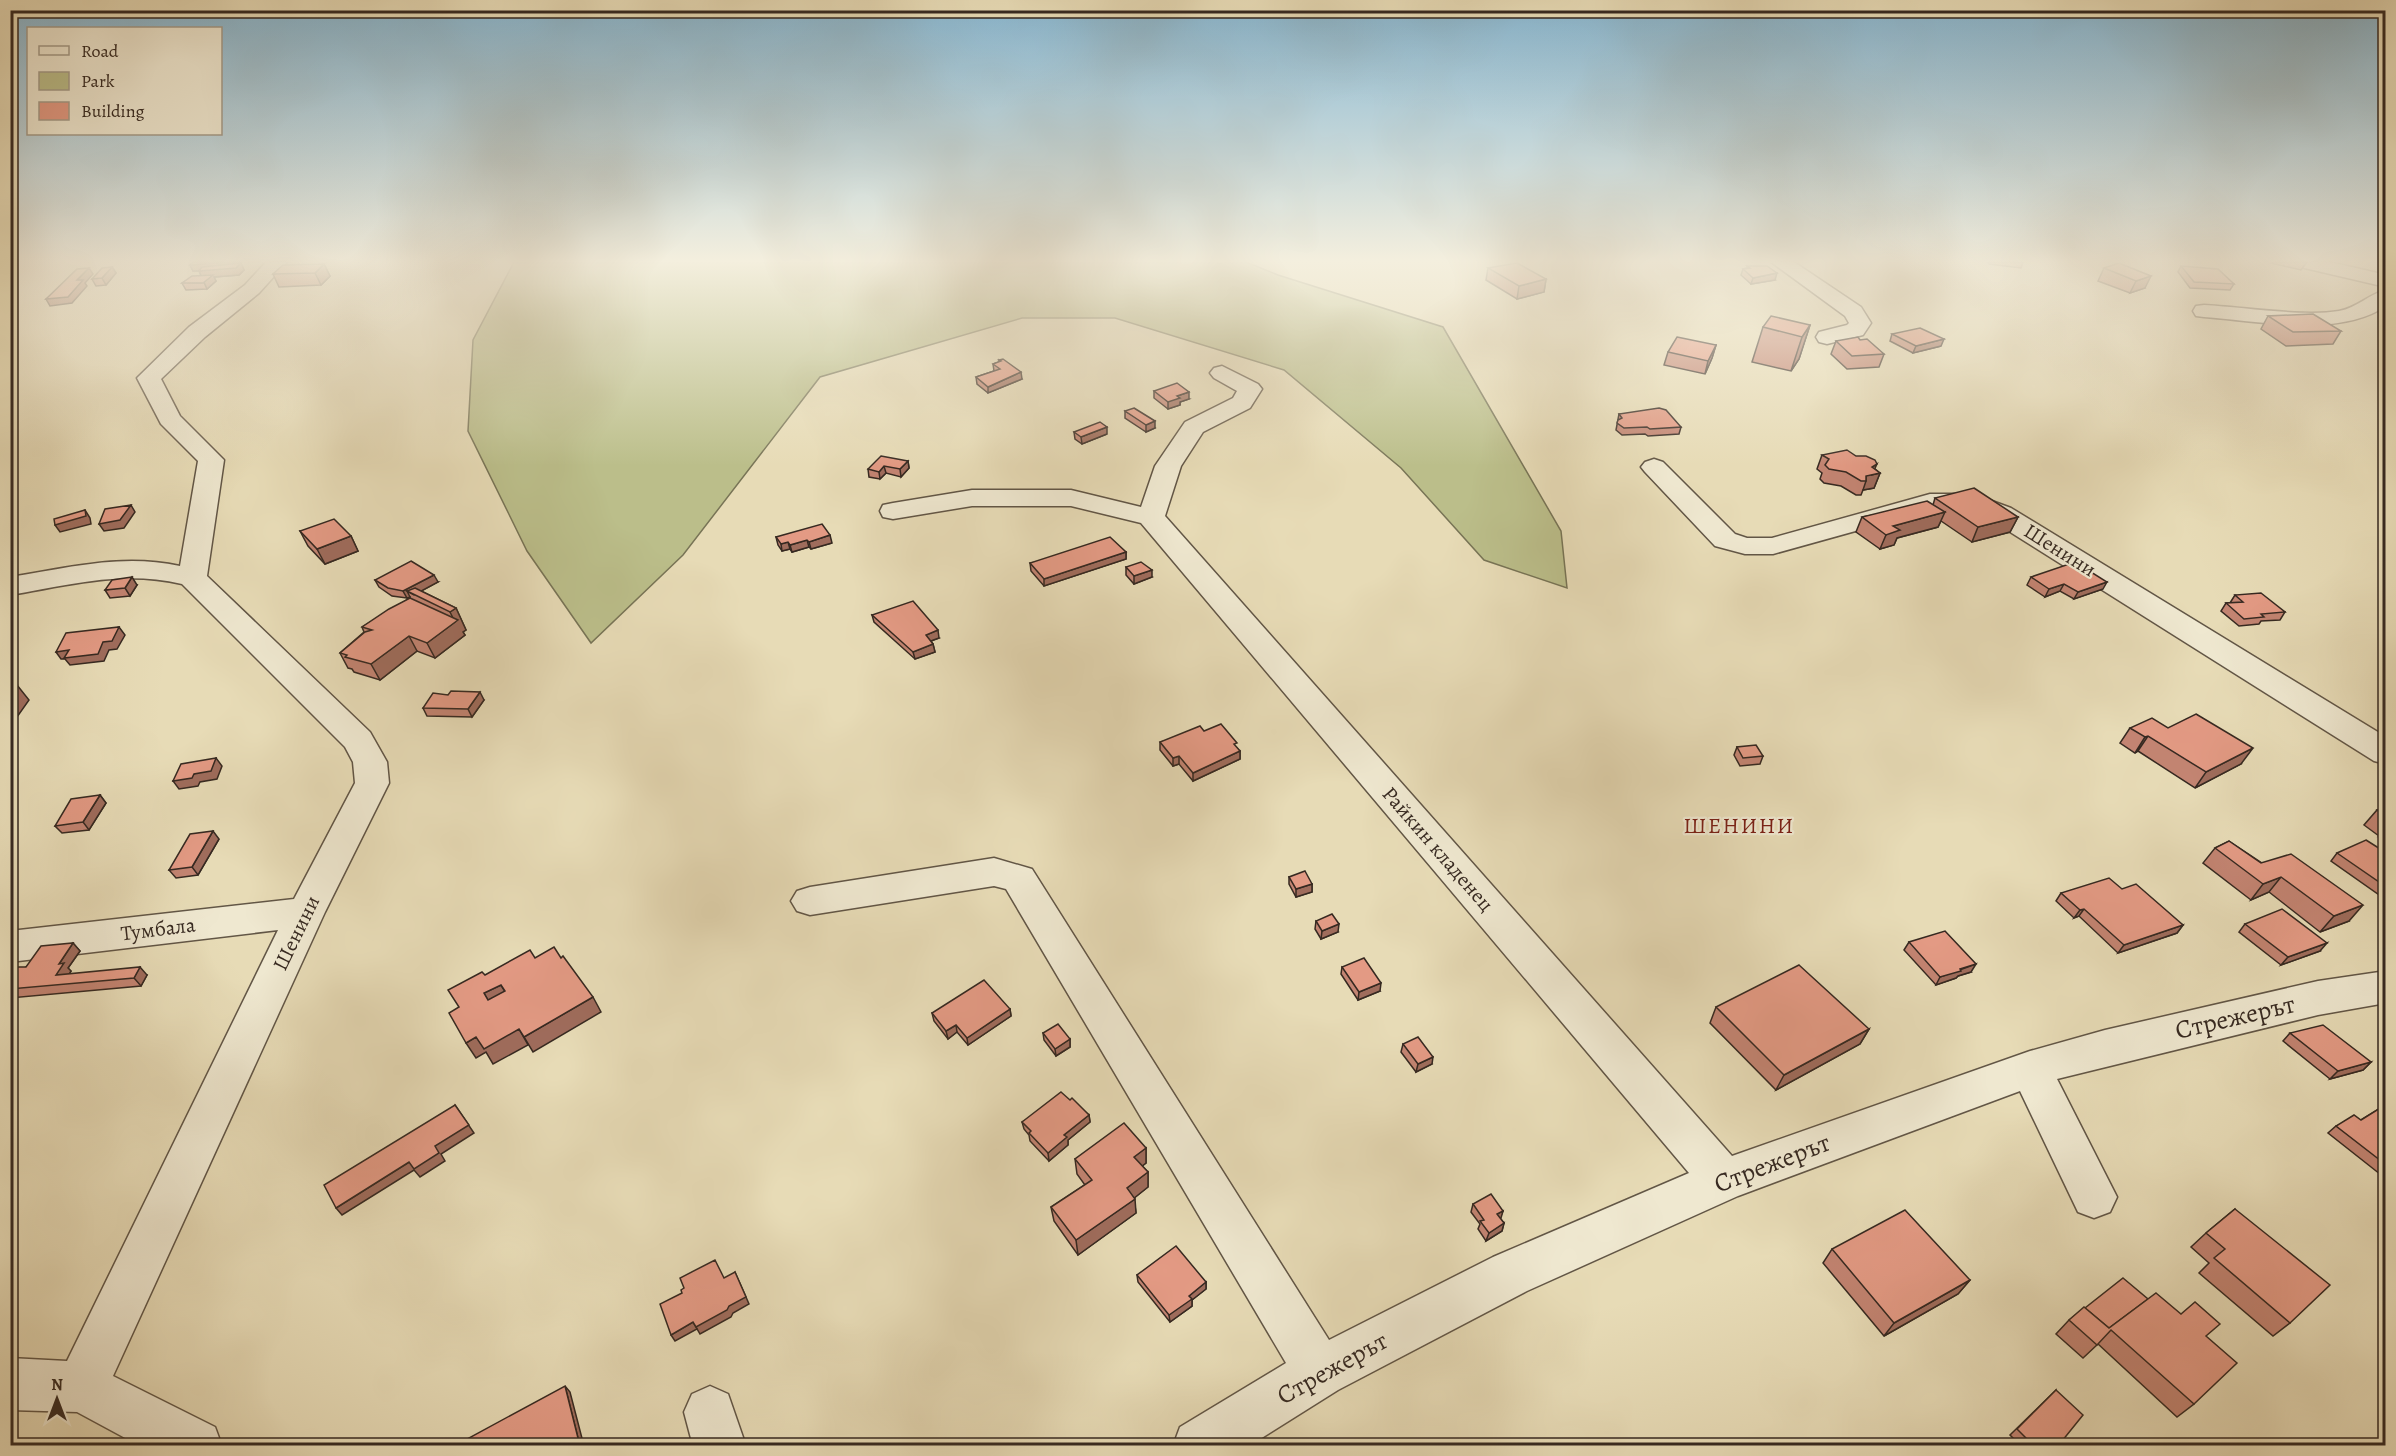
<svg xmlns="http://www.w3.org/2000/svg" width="2396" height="1456" viewBox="0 0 2396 1456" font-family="Alegreya,serif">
<rect width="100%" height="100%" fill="#e7dbb6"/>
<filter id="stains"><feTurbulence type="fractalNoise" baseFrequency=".00333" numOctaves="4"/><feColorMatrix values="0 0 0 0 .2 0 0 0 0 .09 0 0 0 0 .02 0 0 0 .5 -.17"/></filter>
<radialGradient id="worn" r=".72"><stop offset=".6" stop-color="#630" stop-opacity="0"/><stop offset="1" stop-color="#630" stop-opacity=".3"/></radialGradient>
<path fill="#bbbe8a" stroke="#787456" stroke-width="1.5" d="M514 262H1246L1278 275 1443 327 1561 531 1567 588 1484 560 1401 468 1284 370 1115 318H1022L820 377 683 555 591 643 527 551 468 431 473 340Z"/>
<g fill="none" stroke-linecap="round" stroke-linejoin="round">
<g stroke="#625646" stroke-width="3">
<g id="minor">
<path d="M266 262H287L259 293 205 337 161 379 180 416 224 460 207 576 370 732 387 762 389 783 325 912 113 1376 215 1427 222 1446H140L77 1412 10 1410V1358L67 1361 278 930 10 962V931L294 899 355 783 353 762 345 747 182 584C121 570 71 585 10 595V577C68 568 122 553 180 566L198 461 161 424 137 378 189 327 245 285Z"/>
<path d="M1771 262H1794L1861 307 1871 323 1863 335 1827 344 1819 342 1816 337 1819 332 1847 325 1849 323 1845 316Z"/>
<path d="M2293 262H2330L2386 275V287L2296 266Z"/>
<path d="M2386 290V306C2338 338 2259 321 2204 317L2196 316 2193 311 2196 306 2204 305C2243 307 2303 317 2339 311 2357 308 2369 294 2386 290Z"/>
<path d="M1222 366 1258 384 1262 389 1250 408 1203 432 1181 466 1165 516 1732 1156 2030 1051 2105 1030 2318 981 2386 971V1003L2318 1015 2057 1079 2117 1197 2110 1212 2094 1218 2078 1212 2020 1091 1738 1196 1527 1291 1338 1390 1249 1446H1173L1180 1427 1286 1363 1006 889 994 886 810 915 797 911 791 901 797 891 810 887 994 858 1032 869 1329 1340 1493 1257 1689 1173 1141 523 1071 506H972L893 519 883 517 880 511 883 505 893 503 972 490H1071L1141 507 1155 466 1185 422 1233 398 1237 391 1214 378 1210 373 1214 368Z"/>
<path d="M1654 459 1663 462 1735 534 1747 538H1772L1930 494H1973L2011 508 2386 737V764L2374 761 1991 520 1969 510H1931L1773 554H1745L1715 546 1645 472 1641 467 1645 462Z"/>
<path d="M710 1386 728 1394 746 1446H693L684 1412 692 1394Z"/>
</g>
</g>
<use href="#minor" fill="#efe8d0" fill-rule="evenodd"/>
</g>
<g fill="#c38472" stroke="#362921" stroke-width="1.5">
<path d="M193 262H240L237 264 241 263 244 270 239 275 214 277 216 281 207 289 186 290 182 283 201 275 199 271H193L190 265Z"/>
<path d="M1988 262H2023L2021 268 1989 264Z"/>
<path d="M2272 262H2307L2301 270 2271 263Z"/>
<path d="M2119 263 2145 288 2130 293 2098 281 2104 268Z"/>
<path d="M324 264 330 276 321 285 279 287 273 274Z"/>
<path d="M1747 266 1775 280 1751 284 1741 275 1743 269 1747 268Z"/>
<path d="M2181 266 2234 284 2230 290 2190 288 2178 272Z"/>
<path d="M112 267 116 273 106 285 96 286 92 279Z"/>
<path d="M1488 268 1546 279 1544 292 1517 299 1486 280Z"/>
<path d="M2268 316 2341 331 2333 344 2286 346 2261 329Z"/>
<path d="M1810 325 1799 359 1791 371 1752 362 1763 327Z"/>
<path d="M1892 334 1941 346 1913 353 1890 341Z"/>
<path d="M1860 340 1884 354 1879 367 1847 369 1831 354 1836 341Z"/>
<path d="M1716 345 1712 358 1705 374 1664 365 1668 352Z"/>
<path d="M999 360 1022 379 988 393 977 384 976 377 994 371 993 364 999 362Z"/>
<path d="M1154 391 1189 399 1180 402V405L1168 409 1154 398Z"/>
<path d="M1125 411 1155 428 1146 432 1125 418Z"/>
<path d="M1619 414 1681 427 1679 434 1648 436 1645 434 1622 435 1616 430Z"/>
<path d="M1074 432 1107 434 1082 444 1075 439Z"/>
<path d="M1822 455 1875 469 1880 473 1874 488 1863 490 1861 495H1856L1841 486 1824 483 1820 479 1822 473 1817 469Z"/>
<path d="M908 461 909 468 901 477 886 473 880 479 869 477 868 469Z"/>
<path d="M1935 498 2018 517 2010 532 1972 542 1941 521 1938 527 1897 538 1894 545 1880 549 1856 532 1862 517 1933 505Z"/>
<path d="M300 531 351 536 358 551 325 564 308 546Z"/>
<path d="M776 537 832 543 811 549 809 547 792 552 790 549 782 551 778 545Z"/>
<path d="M1126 552V559L1044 586 1031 571 1030 563Z"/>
<path d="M1126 567 1152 577 1134 584 1126 575Z"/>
<path d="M2031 577 2103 589 2074 599 2060 591 2045 597 2027 585Z"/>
<path d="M375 580 438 582 421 591 456 608 466 630 463 632 465 635 435 658 417 651 380 680 354 672 352 669 348 668 340 653 364 632 362 627 410 598V597L407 598 392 596 379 587Z"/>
<path d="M137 585 130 596 110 598 105 590Z"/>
<path d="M2235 595 2285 612 2280 620 2261 621 2259 624 2239 626 2221 611 2226 603H2230Z"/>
<path d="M872 615 939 638 931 641 933 644 935 652 915 659 874 622Z"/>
<path d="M448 695 484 700 472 717 427 716 423 708Z"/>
<path d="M2130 728 2241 764 2195 788 2138 751 2135 753 2120 743Z"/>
<path d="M1204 731 1237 748 1240 751V759L1193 781 1179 764 1173 766 1160 750V742Z"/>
<path d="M1737 747 1763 756 1760 764 1740 766 1734 755Z"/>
<path d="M100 795 106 803 89 830 62 833 55 826Z"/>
<path d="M2385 807V834L2379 836 2364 825 2377 810Z"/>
<path d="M219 839 198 875 176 878 169 870Z"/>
<path d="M2229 841 2349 921 2320 932 2269 892 2251 900 2203 863 2215 848Z"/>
<path d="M2385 852V899L2331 861 2337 853Z"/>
<path d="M1289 877 1312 884V892L1296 897 1289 884Z"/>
<path d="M2122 889 2183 925 2177 933 2118 953 2079 916 2074 918 2056 901 2061 893Z"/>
<path d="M1316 921 1338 932 1321 939 1315 929Z"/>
<path d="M2245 924 2320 951 2281 965 2239 932Z"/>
<path d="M1909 942 1971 972 1958 976 1956 978 1936 985 1904 950Z"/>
<path d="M73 943 80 951 68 968 71 971 69 974 147 975 141 986 10 998V978L26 967Z"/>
<path d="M1342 967 1380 991 1358 1000 1341 974Z"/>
<path d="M1716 1007 1869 1029 1860 1044 1776 1090 1710 1023Z"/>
<path d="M1010 1009 1011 1016 968 1045 957 1032 948 1039 934 1021 932 1013Z"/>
<path d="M1043 1033 1070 1039V1047L1056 1056 1044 1040Z"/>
<path d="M2290 1033 2371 1062 2363 1070 2330 1079 2283 1041Z"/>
<path d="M1403 1044 1432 1064 1416 1072 1401 1052Z"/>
<path d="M1070 1100 1089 1115 1090 1122 1068 1140V1145L1049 1161 1030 1141 1029 1135 1024 1129 1022 1122Z"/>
<path d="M2385 1105V1178L2328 1133 2336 1126 2361 1120Z"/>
<path d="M1146 1148V1163L1142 1166 1148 1172V1187L1134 1198 1136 1213 1078 1255 1054 1221 1051 1207 1085 1185 1077 1174 1075 1159Z"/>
<path d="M1473 1204 1503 1211 1500 1218 1504 1223 1502 1231 1486 1241 1478 1229 1480 1224 1471 1212Z"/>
<path d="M2235 1209 2290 1323 2273 1336 2199 1273 2209 1263 2191 1247 2206 1233Z"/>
<path d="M1832 1249 1970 1280 1958 1294 1884 1336 1823 1263Z"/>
<path d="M1137 1275 1206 1282V1289L1192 1300V1306L1170 1322 1138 1282Z"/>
<path d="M2148 1299 2206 1336 2194 1404 2177 1417 2098 1344 2083 1358 2056 1334 2069 1320 2085 1308Z"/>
<path d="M2056 1390 2058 1446H2021L2010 1435Z"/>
</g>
<g fill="#9f6c5c" stroke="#362921" stroke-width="1.5">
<path d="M227 262H240L230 268 193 271 190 265Z"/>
<path d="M241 263 244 270 239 275 214 277 216 281 207 289 199 271Z"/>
<path d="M324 264 330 276 321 285 315 273Z"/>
<path d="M112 267 116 273 106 285 102 278Z"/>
<path d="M89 268 93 274 85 283 87 286 72 303 50 306 46 299 77 280Z"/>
<path d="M1777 273 1775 280 1751 284 1753 278Z"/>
<path d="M2151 276 2145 288 2130 293 2136 281Z"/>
<path d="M1546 279 1544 292 1517 299 1519 286Z"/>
<path d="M1810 325 1799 359 1791 371 1802 337Z"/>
<path d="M1944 339 1941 346 1913 353 1916 346Z"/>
<path d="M1716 345 1712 358 1705 374 1708 361Z"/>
<path d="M1021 372 1022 379 988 393V387Z"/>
<path d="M1189 392V399L1180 402V405L1168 409V402L1177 396Z"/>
<path d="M1155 421V428L1146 432V425Z"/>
<path d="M1107 427V434L1082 444 1081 437Z"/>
<path d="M908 461 909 468 901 477 900 469Z"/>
<path d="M1877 464 1872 475 1880 473 1874 488 1863 490 1866 481V476L1872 467Z"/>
<path d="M884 466 886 473 880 479 879 472Z"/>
<path d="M131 505 135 512 124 528 104 531 99 524Z"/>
<path d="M85 510 90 518 91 524 60 532 55 525Z"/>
<path d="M1945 512 1938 527 1897 538 1894 545 1880 549 1886 535 1893 526Z"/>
<path d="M2018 517 2010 532 1972 542 1978 527Z"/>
<path d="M830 535 832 543 811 549 809 542Z"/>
<path d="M351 536 358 551 325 564 317 549Z"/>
<path d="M807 540 809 547 792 552 790 545Z"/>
<path d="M788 542 790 549 782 551 781 544Z"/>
<path d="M1126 552V559L1044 586V579Z"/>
<path d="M1152 570V577L1134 584V576Z"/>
<path d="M434 575 438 582 414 595 407 591 410 597 407 598 403 591Z"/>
<path d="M132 577 137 585 130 596 125 588Z"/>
<path d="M2107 582 2103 589 2074 599 2078 592Z"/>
<path d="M2064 584 2060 591 2045 597 2049 589Z"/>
<path d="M456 608 466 630 463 632 465 635 435 658 427 643 455 622 450 612Z"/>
<path d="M119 627 125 635 117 649 109 650 104 661 70 665 65 659H61L56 652Z"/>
<path d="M938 630 939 638 928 642 926 635Z"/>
<path d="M409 636 417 651 380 680 371 664Z"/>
<path d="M933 644 935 652 915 659 913 652Z"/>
<path d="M17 685 29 700 10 727V694Z"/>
<path d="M480 692 484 700 472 717 468 709Z"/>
<path d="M2148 736 2138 751 2135 753 2145 737Z"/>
<path d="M2253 748 2241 764 2195 788 2206 772Z"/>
<path d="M1240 751V759L1193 781V773Z"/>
<path d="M1179 756V764L1173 766V758Z"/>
<path d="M216 758 222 766 217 779 200 782 198 786 179 789 173 781 194 774Z"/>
<path d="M100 795 106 803 89 830 83 822Z"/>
<path d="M2385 829V834L2379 836Z"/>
<path d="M213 831 219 839 198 875 192 867Z"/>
<path d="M2281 877 2269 892 2251 900 2263 884Z"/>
<path d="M1312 884V892L1296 897V889Z"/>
<path d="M2363 905 2349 921 2320 932 2334 916Z"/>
<path d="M2084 909 2079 916 2074 918 2080 910Z"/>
<path d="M1339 924 1338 932 1321 939 1322 931Z"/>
<path d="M2183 925 2177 933 2118 953 2124 945Z"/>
<path d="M73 943 80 951 68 968 71 971 64 983 56 975 59 964Z"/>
<path d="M2327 943 2320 951 2281 965 2288 957Z"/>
<path d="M1976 964 1971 972 1958 976 1956 978 1936 985 1940 977Z"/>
<path d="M140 967 147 975 141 986 134 978Z"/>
<path d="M1381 983 1380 991 1358 1000 1359 992Z"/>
<path d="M501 985 510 1000 493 1009 484 993Z"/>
<path d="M593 997 601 1012 533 1052 524 1037Z"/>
<path d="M10 1005 17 1012 10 1023Z"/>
<path d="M1010 1009 1011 1016 968 1045 967 1038Z"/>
<path d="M956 1025 957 1032 948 1039 946 1031Z"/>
<path d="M519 1029 528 1045 493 1064 486 1052 476 1058 466 1043 476 1037Z"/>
<path d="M1869 1029 1860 1044 1776 1090 1784 1075Z"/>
<path d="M1070 1039V1047L1056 1056 1055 1049Z"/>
<path d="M1433 1057 1432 1064 1416 1072 1418 1064Z"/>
<path d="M2371 1062 2363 1070 2330 1079 2338 1071Z"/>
<path d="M455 1105 474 1133 441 1154 445 1161 420 1177 414 1170 342 1215 336 1208 435 1146Z"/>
<path d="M1089 1115 1090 1122 1068 1140V1145L1049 1161 1048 1153 1064 1135Z"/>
<path d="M1146 1148V1163L1135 1172 1134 1157Z"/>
<path d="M1148 1172V1187L1128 1203 1127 1188Z"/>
<path d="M1135 1199 1136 1213 1078 1255 1076 1240Z"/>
<path d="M1503 1211 1501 1218 1494 1221 1497 1214Z"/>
<path d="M1504 1223 1502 1231 1486 1241 1489 1233Z"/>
<path d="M735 1272 749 1304 733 1313 731 1317 700 1334 696 1327Z"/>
<path d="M1970 1280 1958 1294 1884 1336 1894 1323Z"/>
<path d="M1206 1282V1289L1192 1300V1306L1170 1322 1169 1315 1189 1296Z"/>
<path d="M693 1322 697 1329 675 1341 671 1335Z"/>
<path d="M565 1386 570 1392 584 1446H580Z"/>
</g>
<g fill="#e39a84" stroke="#362921" stroke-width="1.5" fill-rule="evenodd">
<path d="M193 262H227L190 265Z"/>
<path d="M241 263 236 268 199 271 202 267Z"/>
<path d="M1517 263 1546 279 1519 286 1488 268Z"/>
<path d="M2119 263 2151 276 2136 281 2104 268Z"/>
<path d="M324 264 315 273 273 274 283 265Z"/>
<path d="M1747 266H1767L1777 273 1753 278 1743 269 1750 268Z"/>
<path d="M2181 266 2218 269 2234 284 2194 282Z"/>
<path d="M112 267 102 278 92 279 102 268Z"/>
<path d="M89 268 77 280H83L68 297 46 299 77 269Z"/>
<path d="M213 275 203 283H182L192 276Z"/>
<path d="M2313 314 2341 331 2293 332 2268 316Z"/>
<path d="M1771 316 1810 325 1802 337 1763 327Z"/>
<path d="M1920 328 1944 339 1916 346 1892 334Z"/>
<path d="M1677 337 1716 345 1708 361 1668 352Z"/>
<path d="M1858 337 1860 340 1867 339 1884 354 1852 356 1836 341Z"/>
<path d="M1003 359 1021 372 988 387 976 377 1000 369 993 364 1001 361 999 360Z"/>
<path d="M1177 383 1189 392 1177 396 1180 398 1168 402 1154 391Z"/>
<path d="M1134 408 1155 421 1146 425 1125 411Z"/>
<path d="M1659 408 1666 410 1681 427 1650 429 1647 427 1624 428 1617 423 1618 420 1622 418 1619 414Z"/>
<path d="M1100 422 1107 427 1081 437 1074 432Z"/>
<path d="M1847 450 1856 456H1866L1875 460 1877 464 1872 467 1880 473 1866 476V481H1861L1846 472 1829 469 1825 465 1829 459 1822 455Z"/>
<path d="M881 456 908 461 900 469 884 466 879 472 868 469Z"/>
<path d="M1974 488 2018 517 1978 527 1935 498Z"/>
<path d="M1927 501 1945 512 1893 526 1900 530 1886 535 1862 517Z"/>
<path d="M131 505 120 520 99 524 105 509Z"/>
<path d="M85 510 86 516 55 525 54 519Z"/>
<path d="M334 519 351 536 317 549 300 531Z"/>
<path d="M822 524 830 535 809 542 807 540 790 545 788 542 781 544 776 537Z"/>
<path d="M1110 537 1126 552 1044 579 1030 563Z"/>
<path d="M411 561 434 575 403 591 388 588 375 580Z"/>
<path d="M1141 562 1152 570 1134 576 1126 567Z"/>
<path d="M2075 562 2107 582 2078 592 2064 584 2049 589 2031 577Z"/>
<path d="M132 577 125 588 105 590 112 580Z"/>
<path d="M415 588 456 608 450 612 407 591Z"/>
<path d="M2261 593 2285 612 2261 614 2264 617 2244 619 2226 603 2243 602 2235 595Z"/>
<path d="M410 598 458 620 427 643 409 636 371 664 345 657 347 655 340 653 365 632 372 630 362 627 389 609Z"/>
<path d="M913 601 938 630 926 635 933 644 913 652 872 615Z"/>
<path d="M119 627 112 641 103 642 98 654 64 658 69 650 56 652 66 633Z"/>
<path d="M10 685H17L10 694Z"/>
<path d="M451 691 480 692 468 709 423 708 433 693 448 695Z"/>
<path d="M2196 714 2253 748 2206 772 2148 736 2145 737 2130 728 2152 718 2168 728Z"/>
<path d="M1221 724 1237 743 1234 744 1240 751 1193 773 1179 756 1173 758 1160 742 1200 726 1204 731Z"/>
<path d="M1756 745 1763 756 1743 758 1737 747Z"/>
<path d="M216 758 211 771 194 774 192 778 173 781 181 764Z"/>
<path d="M100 795 83 822 55 826 71 799Z"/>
<path d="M2385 807V816L2377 810Z"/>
<path d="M213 831 192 867 169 870 190 834Z"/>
<path d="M2366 840 2385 852V886L2337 853Z"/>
<path d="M2229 841 2261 863 2291 854 2363 905 2334 916 2281 877 2263 884 2215 848Z"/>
<path d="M1305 871 1312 884 1296 889 1289 877Z"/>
<path d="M2109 878 2122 889 2136 884 2183 925 2124 945 2084 909 2080 910 2061 893Z"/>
<path d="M2282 909 2327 943 2288 957 2245 924Z"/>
<path d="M1332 914 1339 924 1322 931 1316 921Z"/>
<path d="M1945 931 1976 964 1960 969 1961 971 1940 977 1909 942Z"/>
<path d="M73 943 59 964 64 963 56 975 140 967 134 978 10 989V978L18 967H26L41 946Z"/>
<path d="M554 947 561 958 563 956 593 997 524 1037 519 1029 484 1049 476 1037 466 1043 449 1013 459 1007 448 990 482 972 485 975 530 950 535 958ZM501 985 505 991 488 1000 484 993Z"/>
<path d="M1364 958 1381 983 1359 992 1342 967Z"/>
<path d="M1799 965 1869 1029 1784 1075 1716 1007Z"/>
<path d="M984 980 1010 1009 967 1038 956 1025 946 1031 932 1013Z"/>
<path d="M1058 1024 1070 1039 1055 1049 1043 1033Z"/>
<path d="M2323 1025 2371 1062 2338 1071 2290 1033Z"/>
<path d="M1418 1037 1433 1057 1418 1064 1403 1044Z"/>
<path d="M1061 1092 1070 1100 1072 1098 1089 1115 1064 1135 1067 1137 1048 1153 1029 1133 1031 1131 1022 1122Z"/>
<path d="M455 1105 469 1125 435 1146 439 1153 414 1169 409 1162 336 1208 324 1185Z"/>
<path d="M2385 1105V1164L2336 1126 2354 1115 2361 1120Z"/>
<path d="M1124 1123 1146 1148 1134 1157 1148 1172 1127 1188 1135 1199 1076 1240 1051 1207 1092 1180 1075 1159Z"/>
<path d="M1491 1194 1503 1211 1497 1214 1504 1223 1489 1233 1480 1221 1484 1220 1473 1204Z"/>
<path d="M2235 1209 2330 1285 2290 1323 2214 1258 2225 1249 2206 1233Z"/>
<path d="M1905 1210 1970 1280 1894 1323 1832 1249Z"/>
<path d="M1176 1246 1206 1282 1189 1296 1192 1299 1169 1315 1137 1275Z"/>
<path d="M715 1260 724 1278 735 1272 746 1297 729 1306 727 1310 696 1327 693 1322 671 1335 660 1304 682 1293 681 1290 684 1288 680 1278Z"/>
<path d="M2123 1278 2148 1299 2109 1328 2085 1308Z"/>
<path d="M2156 1293 2181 1314 2195 1302 2220 1324 2206 1336 2237 1363 2194 1404 2111 1330 2097 1345 2069 1320 2084 1307 2109 1328Z"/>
<path d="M565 1386 580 1446H469L467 1439Z"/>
<path d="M2056 1390 2083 1415 2058 1446H2034L2017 1429Z"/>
</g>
<linearGradient id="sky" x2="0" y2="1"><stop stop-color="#87b7d2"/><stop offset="0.56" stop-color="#f4efde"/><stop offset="1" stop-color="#f4efde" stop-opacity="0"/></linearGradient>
<rect width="2396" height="466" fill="url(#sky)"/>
<g text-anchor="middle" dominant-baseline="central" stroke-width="4.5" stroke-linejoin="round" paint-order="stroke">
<g font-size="21" fill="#362921" stroke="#efe8d0">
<text transform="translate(2060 550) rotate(32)">Шенини</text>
<text transform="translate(1438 849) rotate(49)">Райкин кладенец</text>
<text transform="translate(158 929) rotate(-7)">Тумбала</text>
<text transform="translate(296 933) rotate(-64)">Шенини</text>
</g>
<g font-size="22" letter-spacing="1.5" fill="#7a1f14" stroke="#efe8d0">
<text x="1739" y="826">ШЕНИНИ</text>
</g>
<g font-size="26" fill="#362921" stroke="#efe8d0">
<text transform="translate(2235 1017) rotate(-13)">Стрежерът</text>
<text transform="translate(1772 1163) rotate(-21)">Стрежерът</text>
<text transform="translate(1332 1368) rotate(-29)">Стрежерът</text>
</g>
</g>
<rect width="2396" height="1456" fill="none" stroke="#e7dbb6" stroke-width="36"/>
<rect x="12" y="12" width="2372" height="1432" fill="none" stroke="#362921" stroke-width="3"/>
<rect x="18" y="18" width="2360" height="1420" fill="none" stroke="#362921" stroke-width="1.5"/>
<rect x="27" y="27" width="195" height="108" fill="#efe8d0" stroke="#a59c8a" stroke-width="1.5"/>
<rect x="39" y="46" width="30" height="9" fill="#efe8d0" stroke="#a59c8a" stroke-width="1.5"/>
<text x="81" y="57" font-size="18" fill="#362921">Road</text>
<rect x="39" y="72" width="30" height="18" fill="#bbbe8a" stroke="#a59c8a" stroke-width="1.5"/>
<text x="81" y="87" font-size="18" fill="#362921">Park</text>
<rect x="39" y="102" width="30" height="18" fill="#e39a84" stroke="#a59c8a" stroke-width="1.5"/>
<text x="81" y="117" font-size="18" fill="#362921">Building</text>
<g transform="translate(57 1399)" stroke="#efe8d0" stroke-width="4.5" paint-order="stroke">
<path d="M0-4.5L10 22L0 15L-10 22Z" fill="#362921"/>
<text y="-9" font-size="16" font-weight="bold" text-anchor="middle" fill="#362921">N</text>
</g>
<rect width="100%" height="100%" filter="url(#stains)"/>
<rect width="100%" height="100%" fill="url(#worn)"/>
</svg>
